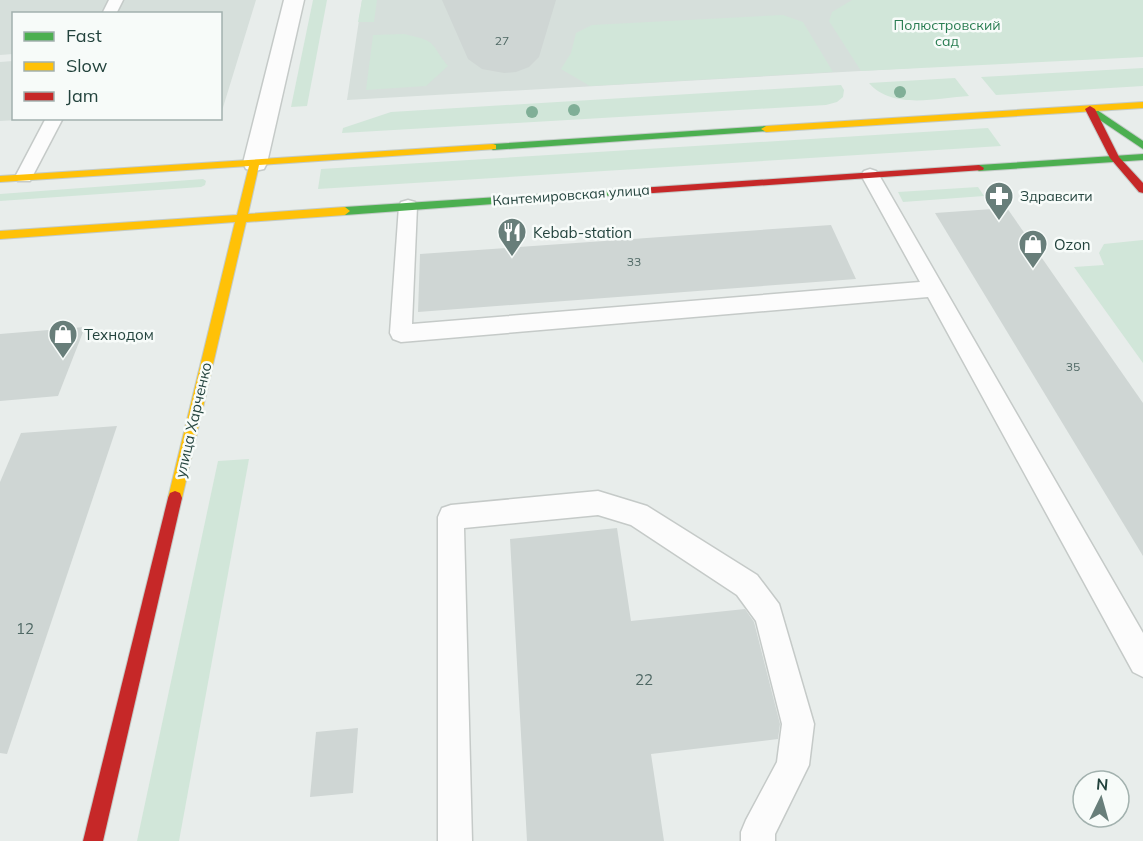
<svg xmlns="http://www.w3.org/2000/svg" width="1143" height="841" viewBox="0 0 1143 841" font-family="Mulish,sans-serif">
<rect width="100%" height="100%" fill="#e8edeb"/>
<g fill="#d6dfdb">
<path d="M0 0H256L221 114 220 14H14L13 54 0 55Z"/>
<path d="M362 0H906L914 68 347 100Z"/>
<path d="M13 61 14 118 35 119 0 121V62Z"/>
</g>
<g fill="#d1e6d9">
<path d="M313 0H327L307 106 291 107Z"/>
<path d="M362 0H377L374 22H358Z"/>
<path d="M852 0H1143V57L861 71 829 21 832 12Z"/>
<path d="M783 15 803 22 833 72 590 86 561 69 571 53 576 33 592 25Z"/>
<path d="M404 34C439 42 428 41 448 66L426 86 366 90 373 35Z"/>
<path d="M1143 68V86L996 95 981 77Z"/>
<path d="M955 78 969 96C937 98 892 110 869 83Z"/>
<path d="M841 85 844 90 843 97 837 102 826 105 342 133 343 128 391 112Z"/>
<path d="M988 128 1001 146 318 189 321 169Z"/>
<path d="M203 179 206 181 205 185 201 187 0 201V194Z"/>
<path d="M978 187 984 196 903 202 898 192Z"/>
<path d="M1143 240V363L1074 267 1104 265 1099 253 1104 244Z"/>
<path d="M249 459 179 841H137L218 461Z"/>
</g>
<g fill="#cfd6d4">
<path d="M442 0H556L539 57 529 67 516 72 504 73 482 69 468 59Z"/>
<path d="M1007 208 1143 403V556L935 213Z"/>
<path d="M831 225 856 279 418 312 420 254Z"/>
<path d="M85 327 58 396 0 401V334Z"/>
<path d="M117 426 7 754 0 753V482L21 433Z"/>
<path d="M617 528 631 621 745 609 754 622 780 724 778 739 651 754 664 841H527L510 539Z"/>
<path d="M358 728 353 793 310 797 316 732Z"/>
</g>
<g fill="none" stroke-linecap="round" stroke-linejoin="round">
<g stroke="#c5cac8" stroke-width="3">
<g id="lane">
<path d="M109 0H123L116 14H102Z"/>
<path d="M46 118H63L30 181H18L15 177Z"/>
<path d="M870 169 876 171 879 175 1143 633V677L1133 672 928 297 401 342 393 339 390 333 399 206 401 202 408 200 415 202 417 206 412 324 920 282 861 175 864 171Z"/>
<path d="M598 491 647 506 757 575 779 604 814 724 809 765 775 834V841H741V832L746 820 777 762 782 724 756 621 737 595 631 525 598 515 464 528 472 841H438V517L442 508 451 505Z"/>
</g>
</g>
<g stroke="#c5cac8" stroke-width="3">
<path id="street" d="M284 0H304L267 163 264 169 255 171 246 169 243 163Z"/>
</g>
<g stroke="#c3cbc8" stroke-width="2">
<g id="fast">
<path d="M1091 110H1097L1143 141V149L1091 114Z"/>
<path d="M766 126 769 127V131L493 150 488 147 493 144Z"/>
<path d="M1143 154V160L979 171 974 168 979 165Z"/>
<path d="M639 188 643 189V193L345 215 340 211 345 207Z"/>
</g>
</g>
<g stroke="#c3cbc8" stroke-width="2">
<g id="slow">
<path d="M1143 102V108L766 132 761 129 766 126Z"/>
<path d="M493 144 496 145V149L259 165 248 214 345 207 350 211 345 215 246 222 182 498 180 503 175 505 170 503 168 498 235 222 0 239V231L237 215 249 166 0 182V176Z"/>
</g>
</g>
<g stroke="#c3cbc8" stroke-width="2">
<g id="jam">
<path d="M1090 106 1095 109 1119 157 1143 183V193L1139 192 1110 158 1085 109Z"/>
<path d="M979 165 984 168 983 170 639 194 634 191 639 188Z"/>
<path d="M175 491 180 493 182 498 103 841H83L168 498 170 493Z"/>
</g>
</g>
<use href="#lane" fill="#fcfcfc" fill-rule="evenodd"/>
<use href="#street" fill="#fcfcfc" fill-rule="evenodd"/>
<use href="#fast" fill="#4caf50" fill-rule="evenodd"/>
<use href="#slow" fill="#ffc107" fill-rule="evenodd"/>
<use href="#jam" fill="#c62828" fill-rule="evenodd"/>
</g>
<g fill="#80af97">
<circle cx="900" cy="92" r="6"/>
<circle cx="574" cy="110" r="6"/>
<circle cx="532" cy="112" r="6"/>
</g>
<defs>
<g id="pharmacy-pin" transform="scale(1.5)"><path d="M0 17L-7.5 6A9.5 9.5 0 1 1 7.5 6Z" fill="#687e7a" stroke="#f7fbf9"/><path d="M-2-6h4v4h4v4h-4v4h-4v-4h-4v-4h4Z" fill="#fff"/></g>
<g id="restaurant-pin" transform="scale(1.5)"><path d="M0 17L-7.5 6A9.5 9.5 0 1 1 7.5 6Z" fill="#687e7a" stroke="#f7fbf9"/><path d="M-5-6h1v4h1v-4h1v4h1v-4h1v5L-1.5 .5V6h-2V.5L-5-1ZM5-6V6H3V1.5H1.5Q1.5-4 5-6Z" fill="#fff"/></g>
<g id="shop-pin" transform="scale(1.5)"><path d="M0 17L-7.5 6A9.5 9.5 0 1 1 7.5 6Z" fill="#687e7a" stroke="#f7fbf9"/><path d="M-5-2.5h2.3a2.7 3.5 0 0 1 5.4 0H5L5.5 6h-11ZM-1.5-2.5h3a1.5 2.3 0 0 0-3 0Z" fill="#fff"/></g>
</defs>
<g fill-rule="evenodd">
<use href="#pharmacy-pin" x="999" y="196"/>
<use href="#restaurant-pin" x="512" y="232"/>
<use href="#shop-pin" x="1033" y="244"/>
<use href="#shop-pin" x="63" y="334"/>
</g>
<g text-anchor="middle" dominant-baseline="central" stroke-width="5" stroke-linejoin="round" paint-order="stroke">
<g font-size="12" fill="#4f6864">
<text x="502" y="40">27</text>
<text x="634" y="261">33</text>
<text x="1073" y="366">35</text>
</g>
<g font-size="14" fill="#2a7d52" stroke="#f7fbf9">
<text x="947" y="25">Полюстровский<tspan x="947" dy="16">сад</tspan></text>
</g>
<g font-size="14" fill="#23433d" stroke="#f7fbf9">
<text transform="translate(571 195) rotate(-4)">Кантемировская улица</text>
</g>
<g font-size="14" fill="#23433d" stroke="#f7fbf9" text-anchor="start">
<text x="1020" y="196">Здравсити</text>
</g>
<g font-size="15" fill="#23433d" stroke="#f7fbf9" text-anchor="start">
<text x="533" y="232">Kebab-station</text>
<text x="1054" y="244">Ozon</text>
<text x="84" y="334">Технодом</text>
</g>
<g font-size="15" fill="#23433d" stroke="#f7fbf9">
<text transform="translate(193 420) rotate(-77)">улица Харченко</text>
</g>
<g font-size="15" fill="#4f6864">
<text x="25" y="628">12</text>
<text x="644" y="679">22</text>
</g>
</g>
<rect x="12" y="12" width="210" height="108" fill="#f7fbf9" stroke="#a2b1ae" stroke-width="1.5"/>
<rect x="24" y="32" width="30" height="9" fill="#4caf50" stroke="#a2b1ae" stroke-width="1.5"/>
<text x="66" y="42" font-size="18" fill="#23433d">Fast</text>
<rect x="24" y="62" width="30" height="9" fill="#ffc107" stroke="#a2b1ae" stroke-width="1.5"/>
<text x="66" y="72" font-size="18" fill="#23433d">Slow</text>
<rect x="24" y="92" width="30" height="9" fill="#c62828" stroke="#a2b1ae" stroke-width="1.5"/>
<text x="66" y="102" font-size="18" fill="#23433d">Jam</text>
<g transform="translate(1101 799) rotate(5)"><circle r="28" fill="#f7fbf9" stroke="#a2b1ae" stroke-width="1.5"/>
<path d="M0-4.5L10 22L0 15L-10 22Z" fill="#687e7a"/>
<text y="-9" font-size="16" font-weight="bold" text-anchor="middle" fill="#23433d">N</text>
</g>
</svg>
